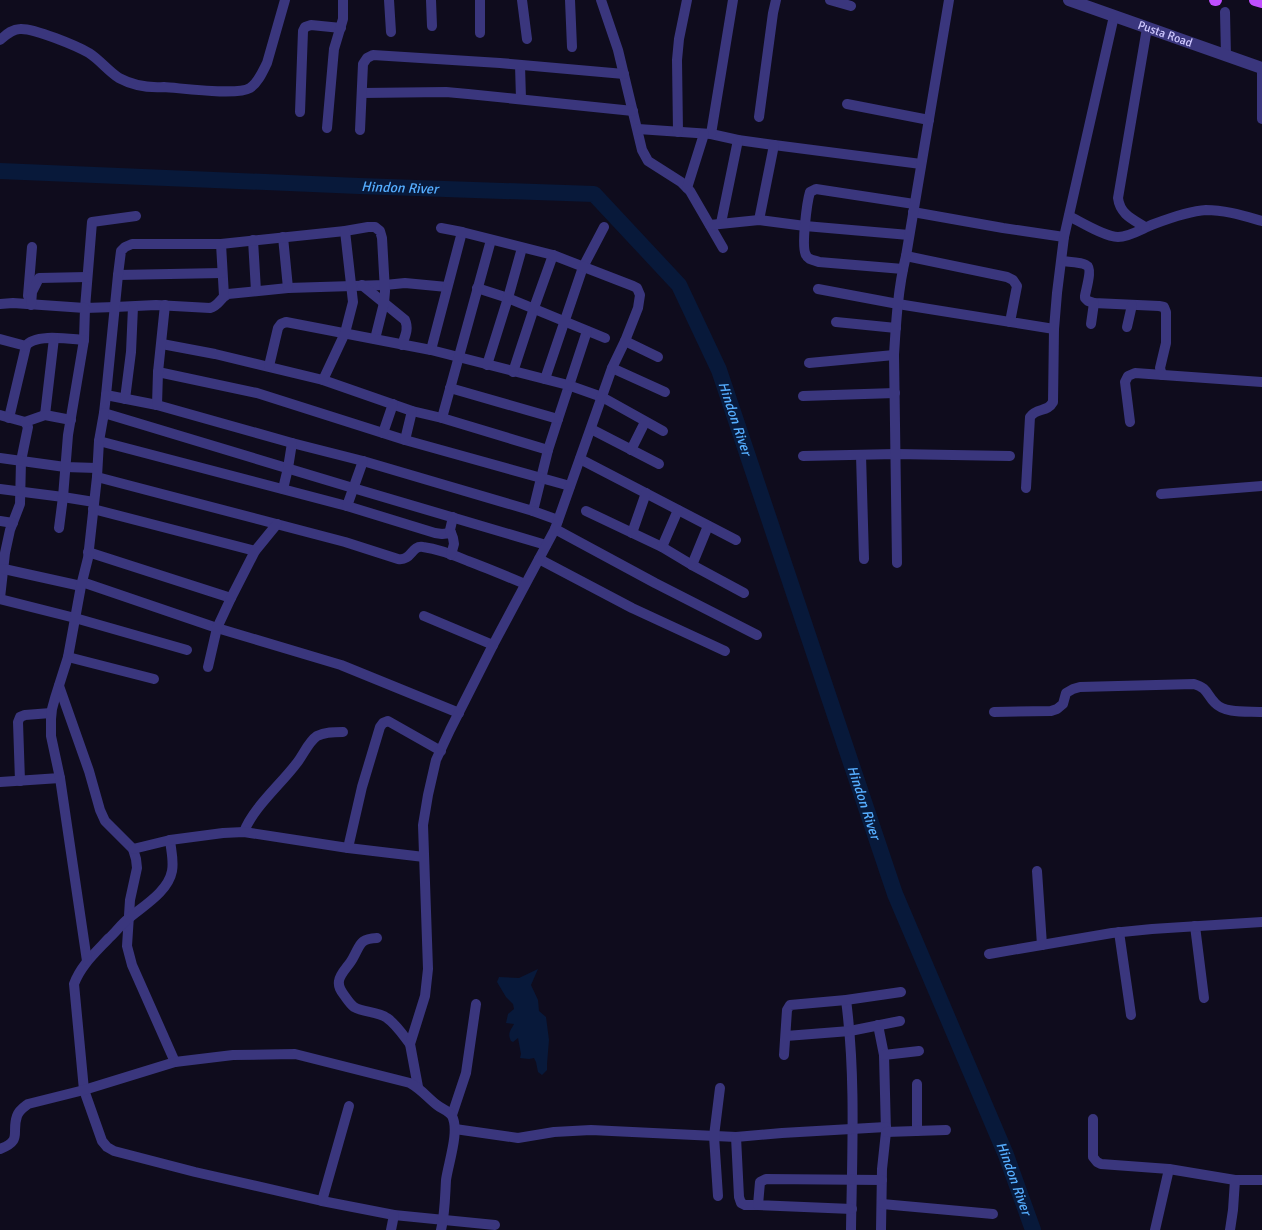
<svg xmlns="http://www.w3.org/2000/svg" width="1262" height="1230" viewBox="0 0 1262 1230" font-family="Signika,sans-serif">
<rect width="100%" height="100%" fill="#0f0c1d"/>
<path fill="#08193a" d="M538 969 531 985 538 1000 539 1011 546 1017 549 1040 547 1064V1070L542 1075 538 1072 536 1062 534 1058 529 1059 520 1058 521 1054 518 1038 513 1042 511 1041C507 1033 511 1030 514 1024L506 1023 508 1014 514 1009 513 1004 506 997 497 982 499 977 519 978Z"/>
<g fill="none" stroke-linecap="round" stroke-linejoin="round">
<path stroke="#08193a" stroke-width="16" id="s1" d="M0 171 359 186 594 194 679 285 719 370 895 894 1006 1155 1033 1230"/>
<g stroke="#3a367d" stroke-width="10">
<path d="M389 0 391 32"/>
<path d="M431 0 432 26"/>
<path d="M522 0 527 39"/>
<path d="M570 0 572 47"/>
<path d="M601 0 618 50 642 150 648 161 681 182 690 191 723 248"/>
<path d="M830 0 851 6"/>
<path d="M1225 12 1226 56"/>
<path d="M480 33V0"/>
<path d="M0 40C6 35 12 29 20 29 34 28 77 46 89 53 100 60 108 71 119 78 132 85 149 88 164 87 181 88 237 96 250 88 258 83 263 71 267 63L285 0"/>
<path d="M520 65 521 99"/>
<path d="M1262 68V119"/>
<path d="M362 93 446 92 468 94 633 111"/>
<path d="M847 104 929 120"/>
<path d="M300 112 303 31 305 27 311 25 341 28"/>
<path d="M759 117 773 13 776 0"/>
<path d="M327 128 333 60 334 49 343 19V0"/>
<path d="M638 129 711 134 738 140 774 145 921 164"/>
<path d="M360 130 363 64 367 58 373 55 500 63 624 74"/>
<path d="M678 132 677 60 679 39 687 0"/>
<path d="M711 134 733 0"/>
<path d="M687 188 704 134"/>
<path d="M913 212 1003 228 1064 237"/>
<path d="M136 216 92 222 85 308 115 307 156 305 210 308C219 306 220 298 228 294L288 288 385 285 405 283 447 287"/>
<path d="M1069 216C1081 222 1105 237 1118 237 1130 237 1143 228 1154 224 1170 218 1189 211 1206 210 1225 210 1244 216 1262 221"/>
<path d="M759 220 774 145"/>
<path d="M721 223 738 140"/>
<path d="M710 225 759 220 805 226 909 235"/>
<path d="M1145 227C1132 219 1120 214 1118 198L1147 28"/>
<path d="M283 237 288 288"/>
<path d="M253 240 256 291"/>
<path d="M221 244 224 296"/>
<path d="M906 256 1007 277 1013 280 1017 286 1010 322"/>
<path d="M1062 261C1068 262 1081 262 1086 265 1093 268 1086 289 1085 296V298L1088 301 1094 303 1159 306 1164 307 1166 312V343L1160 368 1162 375"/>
<path d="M903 269 819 262C814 260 808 260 806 255 801 247 807 202 810 192L816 189 914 204"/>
<path d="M118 275 222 273"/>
<path d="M362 285 405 320C409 329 405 336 402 345"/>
<path d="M477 288 508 298 605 338"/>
<path d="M818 289 898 304 1054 329"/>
<path d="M28 296 32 247"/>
<path d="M0 304 13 303 85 308 84 340C70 339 34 333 26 346L9 418"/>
<path d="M31 305 32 292 39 278 87 277"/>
<path d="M836 322 896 328"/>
<path d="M1091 324 1094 303"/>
<path d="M1127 327 1132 305"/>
<path d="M0 339 26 346"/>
<path d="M375 339 384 303 385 291 382 238 380 231 375 227H368L345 231 221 244H132L125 247 121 251 118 275 106 395 157 405 292 443 363 461 533 511 548 450 558 419 587 331"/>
<path d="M625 341 658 357"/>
<path d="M162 344 215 354 323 380 412 411 442 418 548 450"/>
<path d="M431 350 462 232"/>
<path d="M809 363 894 355"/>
<path d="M487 365 508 298 522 248"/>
<path d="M269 366 278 328 281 324 286 322 431 350 568 385 602 397 663 431"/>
<path d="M612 368 665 392"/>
<path d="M158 372 257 393 405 440 570 486"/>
<path d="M513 372 534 308 553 255"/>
<path d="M545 379 583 267 604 227"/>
<path d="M323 380 345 333 353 302 345 231"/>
<path d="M450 388 558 419"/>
<path d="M106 395 104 413 353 488 546 545"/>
<path d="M803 396 895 393"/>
<path d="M125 399 131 352 133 307"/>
<path d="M157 405 158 372 165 305"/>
<path d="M0 415 25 422 28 427 21 461 20 504 10 530 5 553 0 598"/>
<path d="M45 415 54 338"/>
<path d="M442 418 491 240"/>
<path d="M25 422 45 415 71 420"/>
<path d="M1130 422 1125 382 1128 376 1135 373 1262 382"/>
<path d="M591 429 659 464"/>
<path d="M383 433 393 404"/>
<path d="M405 440 412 411"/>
<path d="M99 441 347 506 435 533 442 534 451 533"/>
<path d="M631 450 645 422"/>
<path d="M861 455 864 559"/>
<path d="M803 456 896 454 1010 456"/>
<path d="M0 458 65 467 97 468"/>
<path d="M580 459 736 540"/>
<path d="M97 477 345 542 398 559C412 561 411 545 423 547 438 549 454 555 468 561 487 568 506 576 525 584"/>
<path d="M1026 488 1030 417C1037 407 1047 413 1053 402L1054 329 1057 293 1064 237 1114 16"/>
<path d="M0 489 63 497 94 502"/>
<path d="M283 489 288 468 292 443"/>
<path d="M1161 494 1262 486"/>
<path d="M347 506 363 461"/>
<path d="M93 509 255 551"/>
<path d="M533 511 558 520"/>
<path d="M586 511 662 547 692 565 744 593"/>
<path d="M0 521 13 523"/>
<path d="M59 528 63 497 68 435 84 340"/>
<path d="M555 529 655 583 757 635"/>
<path d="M632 533 646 493"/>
<path d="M662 547 678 510"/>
<path d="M88 552 231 598"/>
<path d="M451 555 454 544 453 538 450 530 453 517"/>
<path d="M539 559 632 608 725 651"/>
<path d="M897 563 894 355C896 322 898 288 906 256L949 0"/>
<path d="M692 565 708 526"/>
<path d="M4 569 81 586"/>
<path d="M82 582 217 628 341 665 459 713"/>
<path d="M0 599 75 618 187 650"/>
<path d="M424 616 493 645"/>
<path d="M68 657 154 679"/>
<path d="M208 667 217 628 231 598 255 551 277 524"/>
<path d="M59 686 89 771 100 810 105 821 133 849 136 859 137 868 130 900 127 946 132 965 175 1062"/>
<path d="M994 712 1051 711 1057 709 1063 704 1066 693 1073 689 1080 687 1194 684C1208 688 1206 694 1215 703 1225 714 1248 711 1262 712"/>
<path d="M20 781 18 722 20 717 25 715 51 713"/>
<path d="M0 782 60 778"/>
<path d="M244 832C252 809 281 784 296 764 303 756 308 742 317 736 325 732 334 732 343 732"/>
<path d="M170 840C171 850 174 861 172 871 168 892 143 906 128 919 121 924 116 932 109 938 96 952 81 965 74 984L84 1090 102 1141 107 1147 114 1151 195 1172 322 1201 394 1215 495 1225"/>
<path d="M348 848 362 787 380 727 383 723 388 721 441 751"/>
<path d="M133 849 170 840 223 833 244 832 348 848 424 857"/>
<path d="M1037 871 1042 945"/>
<path d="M1195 926 1204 998"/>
<path d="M1119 932 1131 1015"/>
<path d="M377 938C359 939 361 944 353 958 349 966 340 973 339 981 338 987 341 991 344 995 347 999 350 1004 354 1007 364 1013 377 1011 387 1018 396 1024 403 1035 410 1044"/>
<path d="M989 954 1112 933 1152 929 1262 922"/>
<path d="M87 961 60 778 51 736V719L52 709 55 698 68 657 81 586 88 558 97 477 99 441 104 413"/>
<path d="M846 1000C856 1076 852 1154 851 1230"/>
<path d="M878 1025 884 1055 886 1132 882 1169 881 1230"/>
<path d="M786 1036 850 1031 900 1021"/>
<path d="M784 1055 787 1010 790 1005 846 1000 901 992"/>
<path d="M884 1055 919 1051"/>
<path d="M418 1087 410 1044 425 996 428 969 423 825 428 795 436 760 450 730 493 645 555 529 612 368 625 341 638 308 640 295 637 288 633 286 553 255 462 232 441 228"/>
<path d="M452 1115 466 1073 476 1004"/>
<path d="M1093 1119V1157L1097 1162 1101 1164 1169 1169 1235 1180H1262"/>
<path d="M455 1129 518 1138 554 1132 591 1130 736 1137 782 1133 886 1127"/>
<path d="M917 1131V1084"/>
<path d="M886 1132 946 1130"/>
<path d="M736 1137 739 1197 741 1203 745 1205H758"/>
<path d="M0 1149C23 1140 11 1133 17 1116 19 1110 24 1107 28 1104L84 1090 175 1062 233 1055 295 1054 410 1083C421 1089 428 1098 437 1105 442 1109 449 1111 452 1116 460 1131 448 1164 446 1180 445 1197 445 1214 441 1230"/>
<path d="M718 1196 714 1136 720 1088"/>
<path d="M322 1201 349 1106"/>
<path d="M882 1204 993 1214"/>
<path d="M852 1209 758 1205 760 1182 766 1179 882 1180"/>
<path d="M391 1230 394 1215"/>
<path d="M1155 1230 1169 1169"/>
<path d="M1230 1230 1233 1210 1235 1180"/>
</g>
<path stroke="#3a367d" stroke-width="12" id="s2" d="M1069 0 1262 68"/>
<g stroke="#c04fff" stroke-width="12">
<path d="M1215 0H1216"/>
<path d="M1255 0 1262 2"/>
</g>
</g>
<g text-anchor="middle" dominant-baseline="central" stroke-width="5" stroke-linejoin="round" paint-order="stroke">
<g font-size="12" fill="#cfc8ff" stroke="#0f0c1d">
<text stroke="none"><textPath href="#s2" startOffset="102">Pusta Road</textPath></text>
</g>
<g font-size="14" font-style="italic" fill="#56aeff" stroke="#0f0c1d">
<text stroke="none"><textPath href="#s1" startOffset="400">Hindon River</textPath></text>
<text stroke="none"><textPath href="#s1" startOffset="864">Hindon River</textPath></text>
<text stroke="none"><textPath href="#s1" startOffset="1269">Hindon River</textPath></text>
<text stroke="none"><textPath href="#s1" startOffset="1674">Hindon River</textPath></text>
</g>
</g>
</svg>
